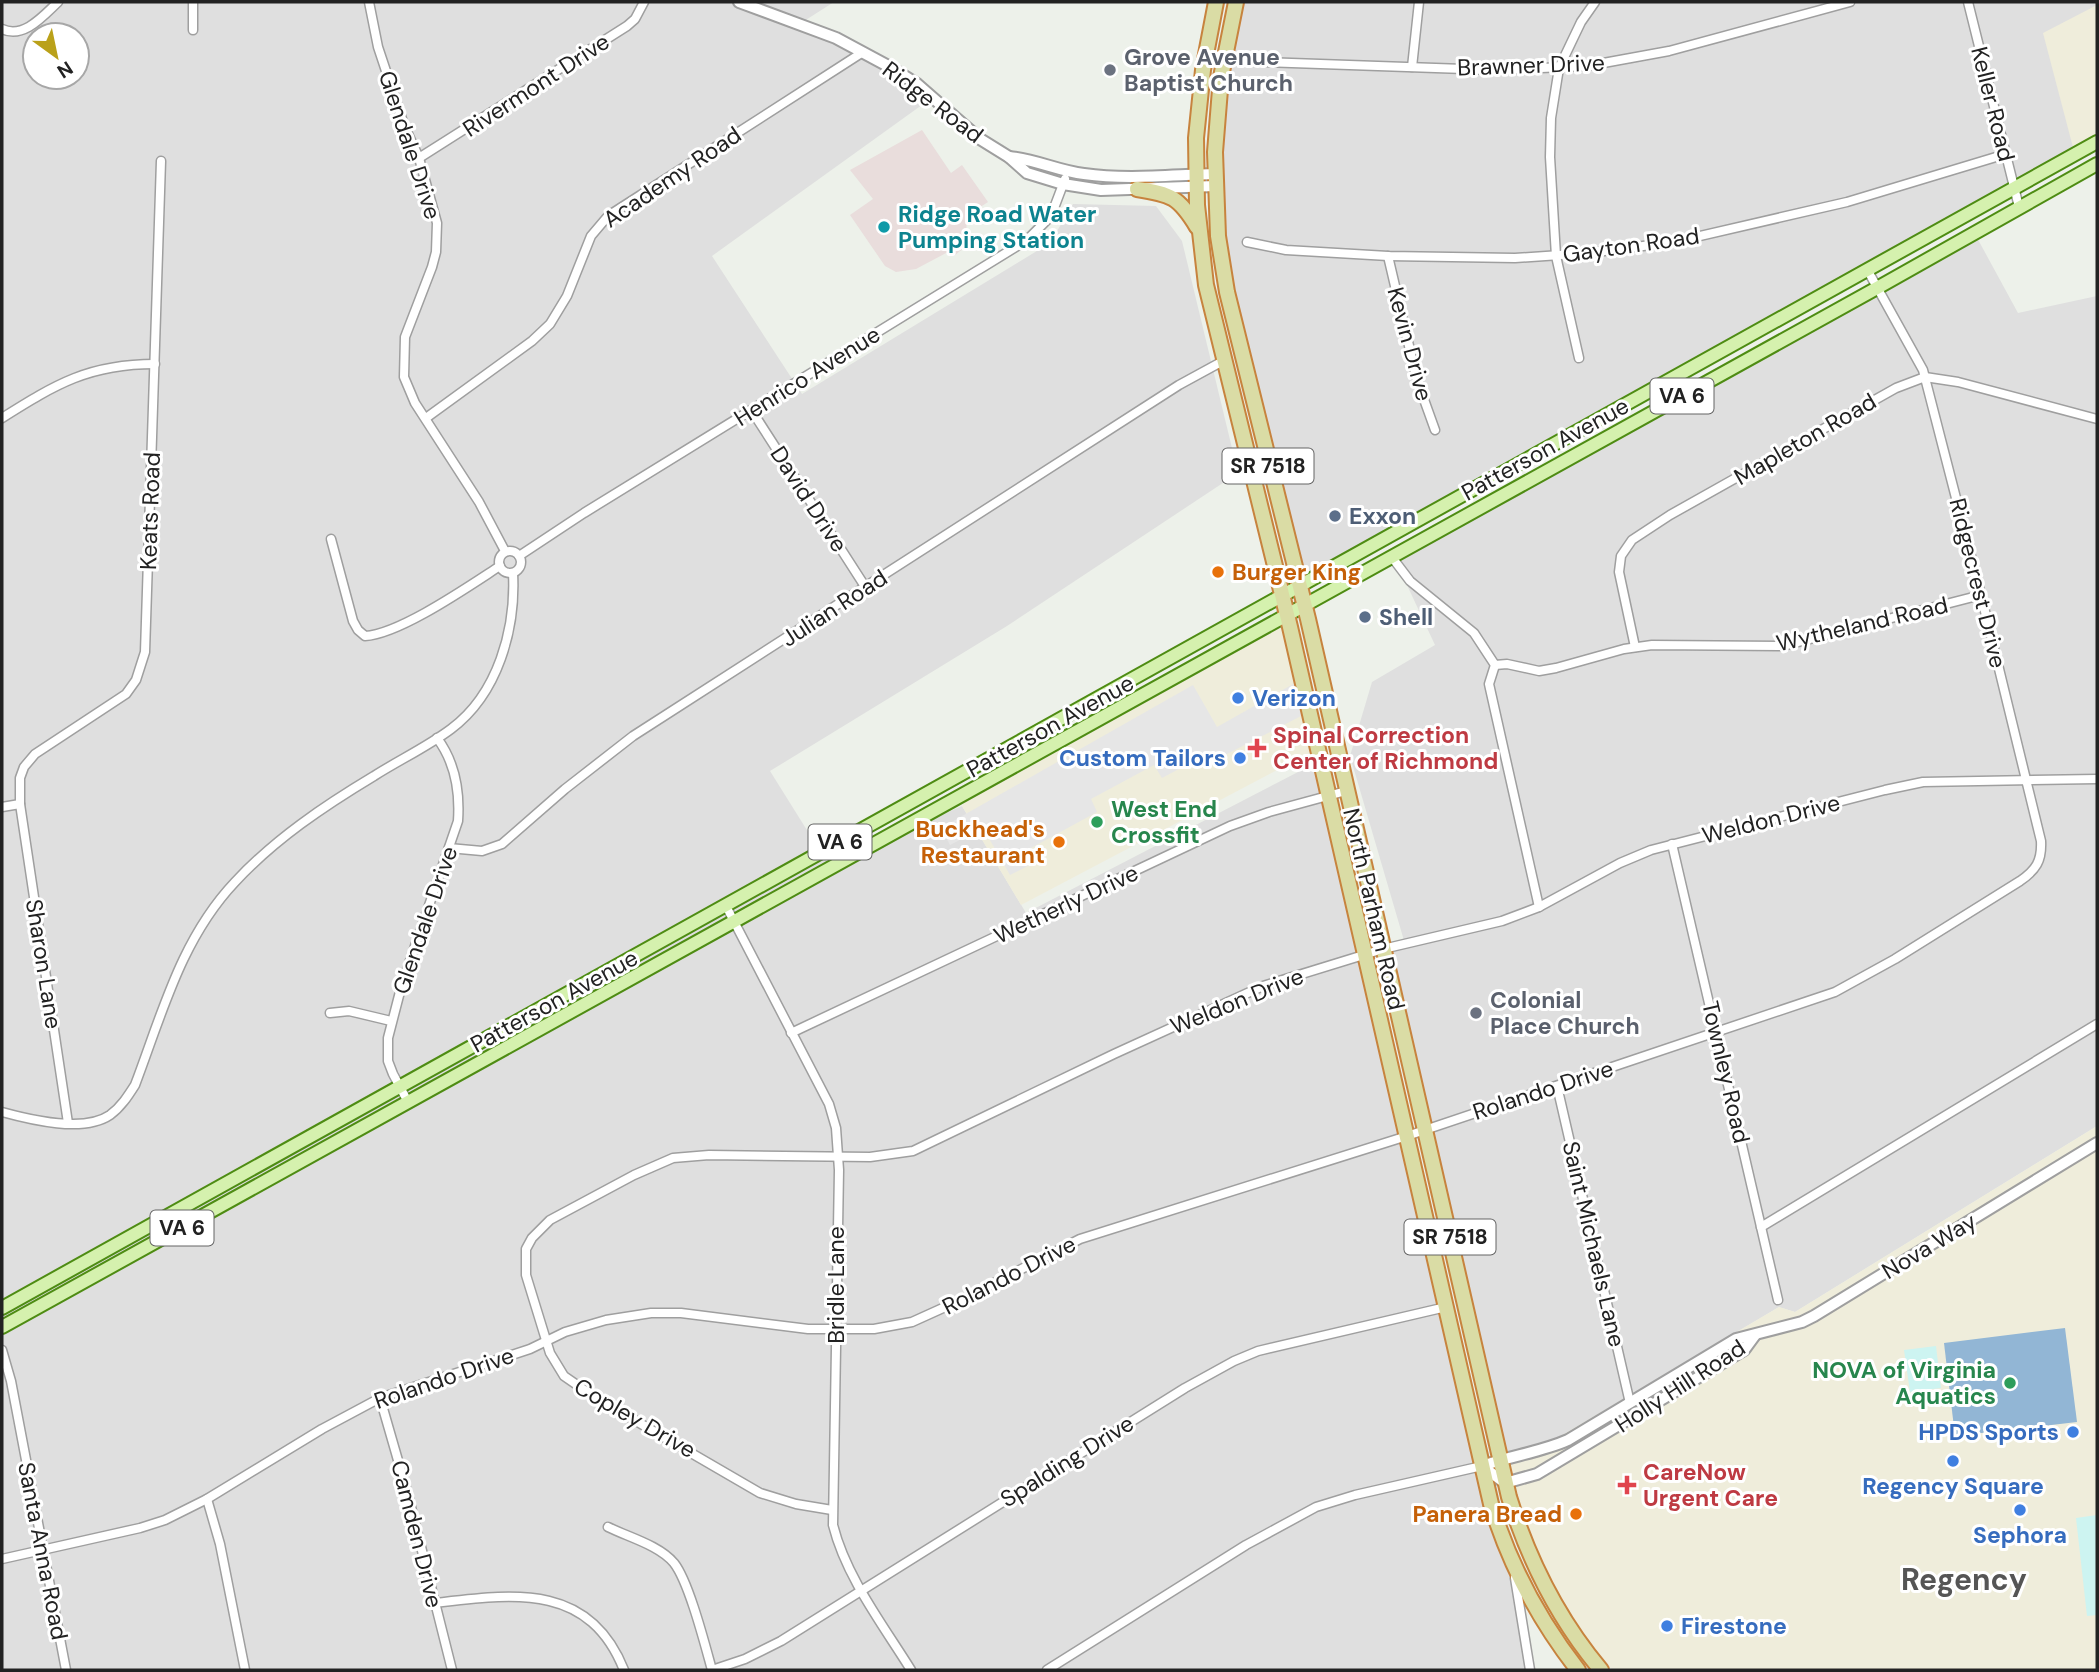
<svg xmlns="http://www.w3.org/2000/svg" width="2099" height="1672" viewBox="0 0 2099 1672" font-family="'DM Sans',sans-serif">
<rect width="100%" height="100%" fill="#edf1ea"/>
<g fill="#dfdfdf" fill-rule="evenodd">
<path d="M2 2H834L801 23 837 39 933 97 712 256 802 394 1050 243 1073 204 1156 206 1182 241 1238 473 1007 626 770 771 830 867 854 854 962 806 1026 913 1329 756 1384 1010 1501 1506 1519 1561 1525 1670H2ZM35 35H77V77H35Z"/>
<path d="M1236 2H2097V143L1299 587 1230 310 1216 202 1228 36Z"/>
<path d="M1975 234 2018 313 2097 296V1126L1795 1312 1779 1307 1554 1440 1499 1454 1381 950 1405 944 1350 756 1372 682 1435 645 1393 555Z"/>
</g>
<g fill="#efeddb">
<path d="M2097 5V142L2075 155 2043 33Z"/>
<path d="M1288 614 1317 749 1021 905 962 806 981 781Z"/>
<path d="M2097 1126V1670H1614L1592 1658 1559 1611 1499 1454 1554 1440 1779 1307 1795 1312Z"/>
</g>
<path fill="#e9dddc" d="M922 130 951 173 962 165 988 202 971 213 967 208 966 246 954 256 948 252 916 269 896 272 885 266 850 215 873 199 850 170Z"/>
<g fill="#cdf4f1">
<path d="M1936 1346 1941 1388 1910 1392 1904 1350Z"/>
<path d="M2097 1515V1615L2087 1616 2076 1518Z"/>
</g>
<path fill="#92b6d5" d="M2065 1328 2077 1422 1955 1436 1944 1343Z"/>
<path fill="#e6e6e6" d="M1295 683 1303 715 1221 757 1211 752 1162 778 1154 765 1091 799 1097 812 1031 848 1038 861 1010 875 983 828 950 845 941 828 1193 685 1217 727Z"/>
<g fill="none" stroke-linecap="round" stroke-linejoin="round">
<g stroke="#9f9f9f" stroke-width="11">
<g id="minor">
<path d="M369 2 378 47 404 125 419 158 437 223 436 252 432 267 405 337 404 377 415 403 479 502 505 551"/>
<path d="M1968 2 2019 207"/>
<path d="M2 29C24 39 43 16 58 2"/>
<path d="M193 30V2"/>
<path d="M1205 60 1493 70 1587 66 1669 51 1850 2"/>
<path d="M1412 67 1419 2"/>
<path d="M419 158 627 26 635 19 644 2"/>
<path d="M1247 242 1286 250 1388 256 1515 258 1589 253 1674 242 1847 202 2006 154"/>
<path d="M1388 256 1417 380 1435 430"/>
<path d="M1579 358 1556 256 1550 157 1551 118 1559 68 1581 22 1595 2"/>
<path d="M752 411 866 588"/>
<path d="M2 418C56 384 89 364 155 364"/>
<path d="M426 418 532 341 550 324 567 296 591 236 608 216 863 52"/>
<path d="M331 539 353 621 358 630 365 636C400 634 469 586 500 566"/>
<circle cx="510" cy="562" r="11"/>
<path d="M519 556 584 513 1027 240 1051 216 1065 179"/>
<path d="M1391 556 1410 581 1474 633 1495 665 1489 684 1539 907"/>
<path d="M1635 647 1619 572 1621 556 1632 540 1670 515 1896 388 1925 377 1958 382 2097 419"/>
<path d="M1495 665 1507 664 1539 671 1556 668 1624 649 1652 645 1783 646 1981 595"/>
<path d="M2 807 20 804"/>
<path d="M1672 844 1778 1300"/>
<path d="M449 848 482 851 502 844 565 789 633 736 1179 385 1223 361"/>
<path d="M726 906 829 1104 836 1128 839 1170 833 1525C846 1577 883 1625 911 1670"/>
<path d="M330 1013 349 1011 391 1021"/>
<path d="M791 1033 1230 826 1269 812 1346 791"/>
<path d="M1557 1086 1630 1403"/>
<path d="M408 1102 393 1074 388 1061V1038L402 984 458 821C460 792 455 762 437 738"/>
<path d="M2 1112C31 1120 84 1133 110 1115 121 1107 128 1096 135 1085 162 1014 181 939 235 882 275 839 324 806 374 776 399 760 427 747 451 729 498 694 516 629 513 573"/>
<path d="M68 1123 20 804V778L24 767 35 754 126 694 136 680 145 652 161 161"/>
<path d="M1761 1227 2097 1024"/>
<path d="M2 1350 11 1381 66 1670"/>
<path d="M380 1398 408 1495 452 1670"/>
<path d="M207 1499 220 1544 245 1670"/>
<path d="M832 1510 796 1504 760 1493 593 1396 564 1376 550 1353 526 1275V1249L532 1238 550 1220 634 1175 673 1158 709 1155 870 1157 913 1151 1114 1054 1263 986 1383 949 1502 921 1539 907 1620 863 1651 850 1885 790 1923 782 2097 779"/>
<path d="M608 1527C628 1537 659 1545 674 1563 689 1582 705 1645 712 1670"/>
<path d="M2 1559 140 1528 165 1520 207 1499 322 1429 380 1398 530 1349 565 1332 606 1320 651 1313H681L808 1329H874L912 1322 965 1298 1080 1239 1407 1136 1835 992 1895 959 2020 881C2036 870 2042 861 2041 841L1981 595 1923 370 1868 271"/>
<path d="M1515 1578 1530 1670"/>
<path d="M435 1603C513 1594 589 1582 624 1670"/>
<path d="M712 1670 745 1659 781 1641 1185 1388 1234 1361 1258 1351 1446 1307"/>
<path d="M1047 1670 1246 1545 1316 1507 1355 1495 1482 1466"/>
</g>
</g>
<g stroke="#9f9f9f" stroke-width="14">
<g id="tertiary">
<path d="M739 2 836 38 890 67 917 84 980 139 1009 157 1027 173 1063 184 1101 190 1215 186"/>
<path d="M1009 157C1035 159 1058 171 1084 174 1127 180 1172 175 1215 174"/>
<path d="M1482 1466C1510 1456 1541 1452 1568 1440L1736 1339 1802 1322 1814 1316 2097 1143"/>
<path d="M1482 1466 1505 1483 1537 1474 1744 1350 1755 1335"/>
</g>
</g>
<g stroke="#4e8c13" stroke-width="16">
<g id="primary">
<path d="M2 1308 2097 142"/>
<path d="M2 1327 1877 288 2097 164"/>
</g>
</g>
<g stroke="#c7833e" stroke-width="18">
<g id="trunk">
<path d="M1216 2 1203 70 1196 138 1197 205 1206 285 1290 627 1491 1504C1510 1566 1538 1619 1578 1670"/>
<path d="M1236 2 1221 77 1215 152 1218 236 1227 292 1308 619 1509 1497C1529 1561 1558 1619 1601 1670"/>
<path d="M1137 189C1171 194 1179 197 1197 227"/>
</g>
</g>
<use href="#minor" stroke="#fff" stroke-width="8"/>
<use href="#tertiary" stroke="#fff" stroke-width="10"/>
<use href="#primary" stroke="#d5f1ae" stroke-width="12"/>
<use href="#trunk" stroke="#dadca5" stroke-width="14"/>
</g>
<g fill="#6b7280" stroke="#fff" stroke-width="2.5">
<circle cx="1110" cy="70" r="7"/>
<circle cx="1476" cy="1013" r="7"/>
</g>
<circle fill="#0f9aa8" stroke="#fff" stroke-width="2.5" cx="884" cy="227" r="7"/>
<g fill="#5c6f8a" stroke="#fff" stroke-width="2.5">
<circle cx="1335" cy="516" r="7"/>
<circle cx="1365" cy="617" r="7"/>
</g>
<g fill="#e8710a" stroke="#fff" stroke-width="2.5">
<circle cx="1218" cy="572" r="7"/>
<circle cx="1059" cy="842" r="7"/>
<circle cx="1576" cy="1514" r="7"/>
</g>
<g fill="#3f7fe0" stroke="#fff" stroke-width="2.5">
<circle cx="1238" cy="698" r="7"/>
<circle cx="1240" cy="758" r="7"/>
<circle cx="2073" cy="1432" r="7"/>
<circle cx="1953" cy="1461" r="7"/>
<circle cx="2020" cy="1510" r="7"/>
<circle cx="1667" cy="1626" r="7"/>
</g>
<g fill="#e0444e" stroke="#fff" stroke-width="2.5">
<path d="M1253.5 737.5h7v7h7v7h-7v7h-7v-7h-7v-7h7z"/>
<path d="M1623.5 1474.5h7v7h7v7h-7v7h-7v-7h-7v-7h7z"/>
</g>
<g fill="#2e9e5b" stroke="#fff" stroke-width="2.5">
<circle cx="1097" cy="822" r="7"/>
<circle cx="2010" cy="1383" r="7"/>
</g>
<g text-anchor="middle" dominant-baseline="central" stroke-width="6" stroke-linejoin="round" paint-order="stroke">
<g fill="#fff" stroke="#646464" stroke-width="2">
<rect x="1650.5" y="378.5" width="63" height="35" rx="5"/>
<rect x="1222.5" y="448.5" width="91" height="35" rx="5"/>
<rect x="808.5" y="824.5" width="63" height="35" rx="5"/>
<rect x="150.5" y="1210.5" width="63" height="35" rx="5"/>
<rect x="1404.5" y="1219.5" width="91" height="35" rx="5"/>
</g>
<g font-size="21" font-weight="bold" fill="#222">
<text x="1682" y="396">VA 6</text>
<text x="1268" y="466">SR 7518</text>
<text x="840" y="842">VA 6</text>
<text x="182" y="1228">VA 6</text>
<text x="1450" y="1237">SR 7518</text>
</g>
<g font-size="23" font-weight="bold" fill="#5b616d" stroke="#fff" text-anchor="start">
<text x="1124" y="57">Grove Avenue<tspan x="1124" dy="26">Baptist Church</tspan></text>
<text x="1490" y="1000">Colonial<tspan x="1490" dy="26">Place Church</tspan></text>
</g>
<g font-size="23" fill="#222" stroke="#fff">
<text transform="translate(1531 65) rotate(-2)">Brawner Drive</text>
<text transform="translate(536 85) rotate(-33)">Rivermont Drive</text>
<text transform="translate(933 102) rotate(37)">Ridge Road</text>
<text transform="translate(1993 104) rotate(76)">Keller Road</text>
<text transform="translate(410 145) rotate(72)">Glendale Drive</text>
<text transform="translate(672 177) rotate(-34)">Academy Road</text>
<text transform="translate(1631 245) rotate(-8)">Gayton Road</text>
<text transform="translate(1410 344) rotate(75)">Kevin Drive</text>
<text transform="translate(807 376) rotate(-32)">Henrico Avenue</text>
<text transform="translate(1805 439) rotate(-30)">Mapleton Road</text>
<text transform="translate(1545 449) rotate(-29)">Patterson Avenue</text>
<text transform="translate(809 499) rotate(57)">David Drive</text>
<text transform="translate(150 511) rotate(-88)">Keats Road</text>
<text transform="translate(1978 583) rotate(76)">Ridgecrest Drive</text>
<text transform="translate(834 608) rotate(-33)">Julian Road</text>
<text transform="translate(1862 624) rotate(-13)">Wytheland Road</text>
<text transform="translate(1050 726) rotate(-29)">Patterson Avenue</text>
<text transform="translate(1771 819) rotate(-14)">Weldon Drive</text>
<text transform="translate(1066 904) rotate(-25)">Wetherly Drive</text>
<text transform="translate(1374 909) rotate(77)">North Parham Road</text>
<text transform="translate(425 920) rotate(-71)">Glendale Drive</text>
<text transform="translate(44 964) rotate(81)">Sharon Lane</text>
<text transform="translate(554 1001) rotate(-29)">Patterson Avenue</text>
<text transform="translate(1237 1001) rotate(-22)">Weldon Drive</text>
<text transform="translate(1726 1072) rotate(77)">Townley Road</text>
<text transform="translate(1543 1090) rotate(-18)">Rolando Drive</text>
<text transform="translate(1594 1244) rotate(77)">Saint Michaels Lane</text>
<text transform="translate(1929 1246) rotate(-31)">Nova Way</text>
<text transform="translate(1009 1275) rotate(-27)">Rolando Drive</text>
<text transform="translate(836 1285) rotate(-90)">Bridle Lane</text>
<text transform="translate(444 1378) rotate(-19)">Rolando Drive</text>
<text transform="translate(1680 1386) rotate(-33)">Holly Hill Road</text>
<text transform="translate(635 1418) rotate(30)">Copley Drive</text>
<text transform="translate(1067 1461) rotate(-32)">Spalding Drive</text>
<text transform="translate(417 1534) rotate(76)">Camden Drive</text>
<text transform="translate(43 1551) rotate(79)">Santa Anna Road</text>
</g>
<g font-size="23" font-weight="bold" fill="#0d838f" stroke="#fff" text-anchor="start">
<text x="898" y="214">Ridge Road Water<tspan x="898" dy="26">Pumping Station</tspan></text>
</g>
<g font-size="23" font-weight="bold" fill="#4e5e75" stroke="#fff" text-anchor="start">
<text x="1349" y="516">Exxon</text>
<text x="1379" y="617">Shell</text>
</g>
<g font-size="23" font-weight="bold" fill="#c56008" stroke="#fff" text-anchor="end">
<text x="1232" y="572" text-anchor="start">Burger King</text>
<text x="1045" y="829">Buckhead's<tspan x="1045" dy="26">Restaurant</tspan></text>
<text x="1562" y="1514">Panera Bread</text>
</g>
<g font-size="23" font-weight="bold" fill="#366cbe" stroke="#fff" text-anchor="start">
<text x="1252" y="698">Verizon</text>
<text x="1226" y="758" text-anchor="end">Custom Tailors</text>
<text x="2059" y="1432" text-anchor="end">HPDS Sports</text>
<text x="1953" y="1486" text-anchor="middle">Regency Square</text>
<text x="2020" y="1535" text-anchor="middle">Sephora</text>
<text x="1681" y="1626">Firestone</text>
</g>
<g font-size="23" font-weight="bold" fill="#be3a42" stroke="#fff" text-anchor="start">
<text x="1273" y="735">Spinal Correction<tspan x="1273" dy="26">Center of Richmond</tspan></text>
<text x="1643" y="1472">CareNow<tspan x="1643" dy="26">Urgent Care</tspan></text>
</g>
<g font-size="23" font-weight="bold" fill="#27864d" stroke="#fff" text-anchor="start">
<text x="1111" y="809">West End<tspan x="1111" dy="26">Crossfit</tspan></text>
<text x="1996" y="1370" text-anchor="end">NOVA of Virginia<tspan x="1996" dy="26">Aquatics</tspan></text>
</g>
<g font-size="30" font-weight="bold" fill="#555" stroke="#fff">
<text x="1964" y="1579">Regency</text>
</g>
</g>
<rect width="2099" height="1672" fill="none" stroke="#222222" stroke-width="7"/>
<g transform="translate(56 56) rotate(147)"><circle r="33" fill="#ffffff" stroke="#a7a7a7" stroke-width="2"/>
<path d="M0-5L12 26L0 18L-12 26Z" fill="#baa119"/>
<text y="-10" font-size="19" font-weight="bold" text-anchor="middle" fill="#222222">N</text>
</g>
</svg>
